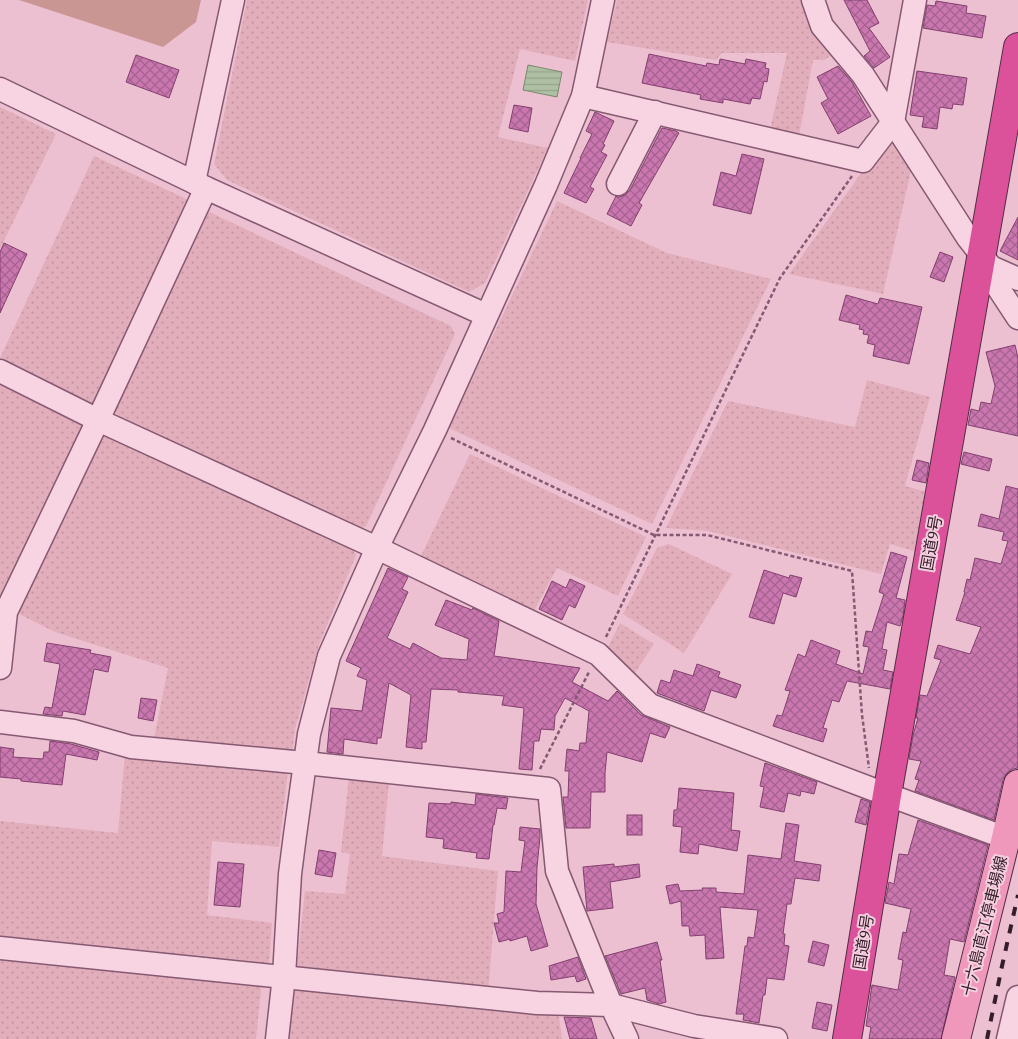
<svg xmlns="http://www.w3.org/2000/svg" width="1018" height="1039" viewBox="0 0 1018 1039" font-family="'Source Serif 4','Noto Sans JP',serif">
<defs>
<pattern id="farmland-dots" width="8" height="8" patternUnits="userSpaceOnUse" patternTransform="scale(1.25)"><rect width="8" height="8" fill="#e2aebb"/><path d="M2 2h.1M6 6h.1" fill="none" stroke="#c295a1" stroke-width="1.8" stroke-linecap="round"/></pattern>
<pattern id="water-rules" width="6" height="5" patternUnits="userSpaceOnUse" patternTransform="scale(1.25)"><rect width="6" height="5" fill="#aebfa3"/><path d="M0 2.5h6" fill="none" stroke="#96a48c"/></pattern>
<pattern id="building-cross-hatch" width="8" height="8" patternUnits="userSpaceOnUse" patternTransform="scale(1.25)"><rect width="8" height="8" fill="#ca77af"/><path d="M0 0l8 8M0 8l8-8" fill="none" stroke="#a5618f"/></pattern>
</defs>
<rect width="100%" height="100%" fill="#ecc0d1"/>
<g fill="url(#farmland-dots)">
<path d="M247 0H588L575 61 520 49 498 137 548 148 485 283 469 292 227 180 214 164Z"/>
<path d="M617 0H804L835 53 824 60H813L799 136 770 130 787 53H722L716 60 607 42Z"/>
<path d="M0 107 56 134 0 249Z"/>
<path d="M891 134 915 173 911 171 883 294 789 274 869 162Z"/>
<path d="M94 156 193 202 94 406 0 358Z"/>
<path d="M557 201 667 253 771 279 652 524 449 428Z"/>
<path d="M207 211 451 326 455 334 366 526 359 530 118 418 115 410Z"/>
<path d="M0 376 88 419 0 608Z"/>
<path d="M867 380 930 397 905 486 931 493 920 553 890 544 881 574 708 531 666 528 728 401 855 427Z"/>
<path d="M100 433 349 543 356 555 319 645 295 729 292 756 153 744 168 668 55 632 21 615 18 604Z"/>
<path d="M470 454 646 537 618 596 557 568 533 613 425 564 421 556Z"/>
<path d="M669 544 732 574 684 653 623 614 657 548Z"/>
<path d="M620 623 654 644 632 677 606 651Z"/>
<path d="M125 755 288 770 279 847 212 841 207 915 272 923 269 964 0 939V821L118 833Z"/>
<path d="M349 776 389 781 382 856 498 871 488 993 296 974 305 891 345 894 350 854 341 852Z"/>
<path d="M0 952 262 981 256 1039H0Z"/>
<path d="M293 984 558 1009 562 1039H288Z"/>
</g>
<path fill="#ca9694" d="M19 0H201L196 22 163 47Z"/>
<path fill="url(#water-rules)" stroke="#768c6a" d="M528 65 562 72 557 97 523 90Z"/>
<g fill="url(#building-cross-hatch)" stroke="#833f6f">
<path d="M844 0H867L879 23 869 28 890 57 874 68 864 56 870 51Z"/>
<path d="M936 1 967 6 966 13 986 16 982 38 923 28 927 5 935 6Z"/>
<path d="M649 54 706 66 707 63 719 65 720 59 745 64 746 59 766 63 765 68 769 69 767 82 764 81 760 99 752 98 750 104 723 99V103L700 99 701 95 642 83Z"/>
<path d="M136 55 179 70 169 98 126 82Z"/>
<path d="M838 66 852 82 871 116 838 134 821 103 828 99 817 77Z"/>
<path d="M917 71 967 78 963 105 953 104 952 109 940 107 937 129 922 127 924 117 910 115Z"/>
<path d="M514 105 532 108 528 132 509 128Z"/>
<path d="M595 112 614 121 603 144 605 145 601 152 607 155 590 187 594 189 586 203 564 193 581 158H580L592 134 586 131Z"/>
<path d="M662 128 676 131 679 133 639 203 642 205 631 226 607 214 616 196 619 197 625 195 630 190Z"/>
<path d="M742 154 764 159 751 214 713 205 721 172 736 176Z"/>
<path d="M1018 217V260L1000 251Z"/>
<path d="M4 243 27 254 0 313V252Z"/>
<path d="M940 252 953 257 944 282 930 277Z"/>
<path d="M846 295 878 304 880 298 922 307 909 364 873 356 875 345 867 343 869 335 863 334 864 330 859 329 860 325 839 320Z"/>
<path d="M1015 345 1018 358V436L968 425 971 409 979 411 981 402 991 404 995 386 986 352Z"/>
<path d="M964 452 992 459 989 471 961 464Z"/>
<path d="M917 460 929 463 926 483 912 480Z"/>
<path d="M1006 486 1018 489V768L1013 769 1007 773 1003 780 994 820 915 791 919 780 915 779 921 761 909 759 913 735 918 718H916L920 695 927 696 941 660 934 658 938 645 970 654 981 627 956 620 965 592H964L967 579 970 580 975 558 1001 564 1008 541 1002 540 1004 532 978 526 981 514 999 519Z"/>
<path d="M891 552 907 557 896 598 905 600 903 616 900 626 887 622 882 649 887 650 883 670 893 672 890 689 847 681 839 702 832 700 823 728 827 729 823 742 773 726 777 715 782 716 790 691 785 690 798 654 805 657 811 640 840 651 836 664 863 674 869 647 863 646 866 631 872 632 884 594 879 592Z"/>
<path d="M388 568 408 577 402 589 408 592 387 638 410 649 413 643 441 658 467 660 469 639 435 625 446 600 472 610 473 608 499 621 494 656 580 668 572 682 608 701 617 691 641 715 670 727 665 738 650 733 642 762 607 752 605 773V792H591L590 828H566L563 797H568L569 771H565L567 749 579 751 580 743H586L589 711 565 698 555 716 554 730 541 729 539 741H534L532 770 519 769 524 708 502 705 504 696 458 692V690L431 689 426 742H422V749L406 747 411 695 389 683 381 738H377V744L344 739 343 754 327 752 331 708 362 711 367 680 357 676 361 668 346 661Z"/>
<path d="M764 570 789 578 790 575 802 578 796 597 783 593 774 624 749 617Z"/>
<path d="M570 579 585 586 575 608 569 605 562 620 539 609 552 581 566 588Z"/>
<path d="M47 643 91 650 90 653 111 657 108 672 94 669 85 715 63 711 62 716 43 714 45 707 52 708 60 664 44 661Z"/>
<path d="M697 664 720 672 718 677 741 685 736 698 711 690 704 711 657 693 661 680 670 683 674 670 693 676Z"/>
<path d="M141 698 157 700 153 721 138 718Z"/>
<path d="M50 741 71 744 99 752 97 760 66 754 62 785 21 781V779L0 777V747L14 749 13 757 43 759 44 752H49Z"/>
<path d="M765 763 817 782 814 794 801 791 800 796 788 793 784 812 760 807 764 787 760 786Z"/>
<path d="M679 788 734 793 731 830 740 831 737 851 699 844 698 854 680 852 682 827 673 826 674 810H677Z"/>
<path d="M476 794 508 798 506 809 497 808 494 825H493L489 859 476 858 477 853 443 848 444 839 426 837 429 803 451 804V802L475 805Z"/>
<path d="M861 799 870 802 866 825 855 822Z"/>
<rect x="627" y="815" width="15" height="20"/>
<path d="M918 820 988 845 964 942 950 939 944 975 955 977 941 1039H869L871 1027 866 1026 872 985 898 990 903 960 898 959 903 932 906 933 911 909 885 903 889 882 894 884 899 854 908 855Z"/>
<path d="M786 823 799 825 794 861 821 865 819 881 795 878 791 904H787L783 934H785L784 945 789 946 784 980 767 978 765 995H763L759 1023 743 1020 744 1014H736L745 946H747L748 937 754 938 758 910 720 907 724 958 706 959 705 935 690 936 689 926H682L681 901 670 904 666 886 678 884 680 891 703 890 702 888H716V892L744 894 748 855 781 859Z"/>
<path d="M520 827 540 829V837L537 867 536 904 548 946 531 951 527 936 510 941V939L499 942 494 923H499L497 914 504 912 506 871 521 872 525 841 519 840Z"/>
<path d="M319 850 336 853 332 877 315 874Z"/>
<path d="M218 862 244 864 240 907 214 905Z"/>
<path d="M614 864V867L639 864 640 877 610 882 613 908 587 911 583 867Z"/>
<path d="M813 941 829 945 824 966 808 962Z"/>
<path d="M657 942 662 960H660L666 1002 659 1004 647 1000 645 988 621 994 605 956Z"/>
<path d="M578 957 586 979 577 982 575 976 551 980 549 966Z"/>
<path d="M817 1002 832 1005 827 1031 812 1028Z"/>
<path d="M564 1017 591 1018 597 1039H570Z"/>
</g>
<g fill="none" stroke-linecap="round" stroke-linejoin="round">
<g stroke="#855972" stroke-width="25">
<g id="minor">
<path d="M813 0 822 26 863 75 968 238 991 267 1018 279"/>
<path d="M0 89 206 188 486 315"/>
<path d="M583 96 863 161 893 122 915 0"/>
<path d="M194 182 233 0"/>
<path d="M618 184 655 112"/>
<path d="M991 267V277L1018 318"/>
<path d="M0 371 98 420 377 548 598 654 650 705 872 789 1006 838"/>
<path d="M0 668 6 612 98 420 206 188"/>
<path d="M0 722 74 731 131 747 305 763 549 789 557 871 611 1005 627 1039"/>
<path d="M0 948 537 1003 611 1005 694 1026 776 1039"/>
<path d="M277 1039 284 976 290 874 295 835 309 734 329 656 377 548 435 430 546 185 583 96 603 0"/>
<path d="M1008 1039 1018 997"/>
</g>
</g>
<g stroke="#532d45" stroke-width="30">
<path id="major" d="M956 1039 1006 838 1018 784"/>
</g>
<g stroke="#532d45" stroke-width="30">
<path id="highway" d="M847 1039 887 795 1018 47"/>
</g>
<g stroke="#855972" stroke-width="2.5" stroke-dasharray="4 2.5" stroke-linecap="butt">
<path d="M451 438 654 535H707L852 571 862 715 869 768"/>
<path d="M606 637 780 278 852 176"/>
<path d="M540 769 589 672"/>
</g>
<use href="#minor" stroke="#f8d3e1" stroke-width="22"/>
<use href="#major" stroke="#f098bc" stroke-width="28"/>
<use href="#highway" stroke="#db529b" stroke-width="28"/>
<path stroke="#351d2b" stroke-width="4" stroke-dasharray="9 9" stroke-linecap="butt" d="M987 1039 1002 966 1018 895"/>
</g>
<g text-anchor="middle" dominant-baseline="central" stroke-width="4" stroke-linejoin="round" paint-order="stroke">
<g font-size="16" fill="#351d2b" stroke="#f4cfdd">
<text transform="translate(931 543) rotate(-80)">国道9号</text>
<text transform="translate(984 926) rotate(-76)">十六島直江停車場線</text>
<text transform="translate(863 942) rotate(-81)">国道9号</text>
</g>
</g>
</svg>
